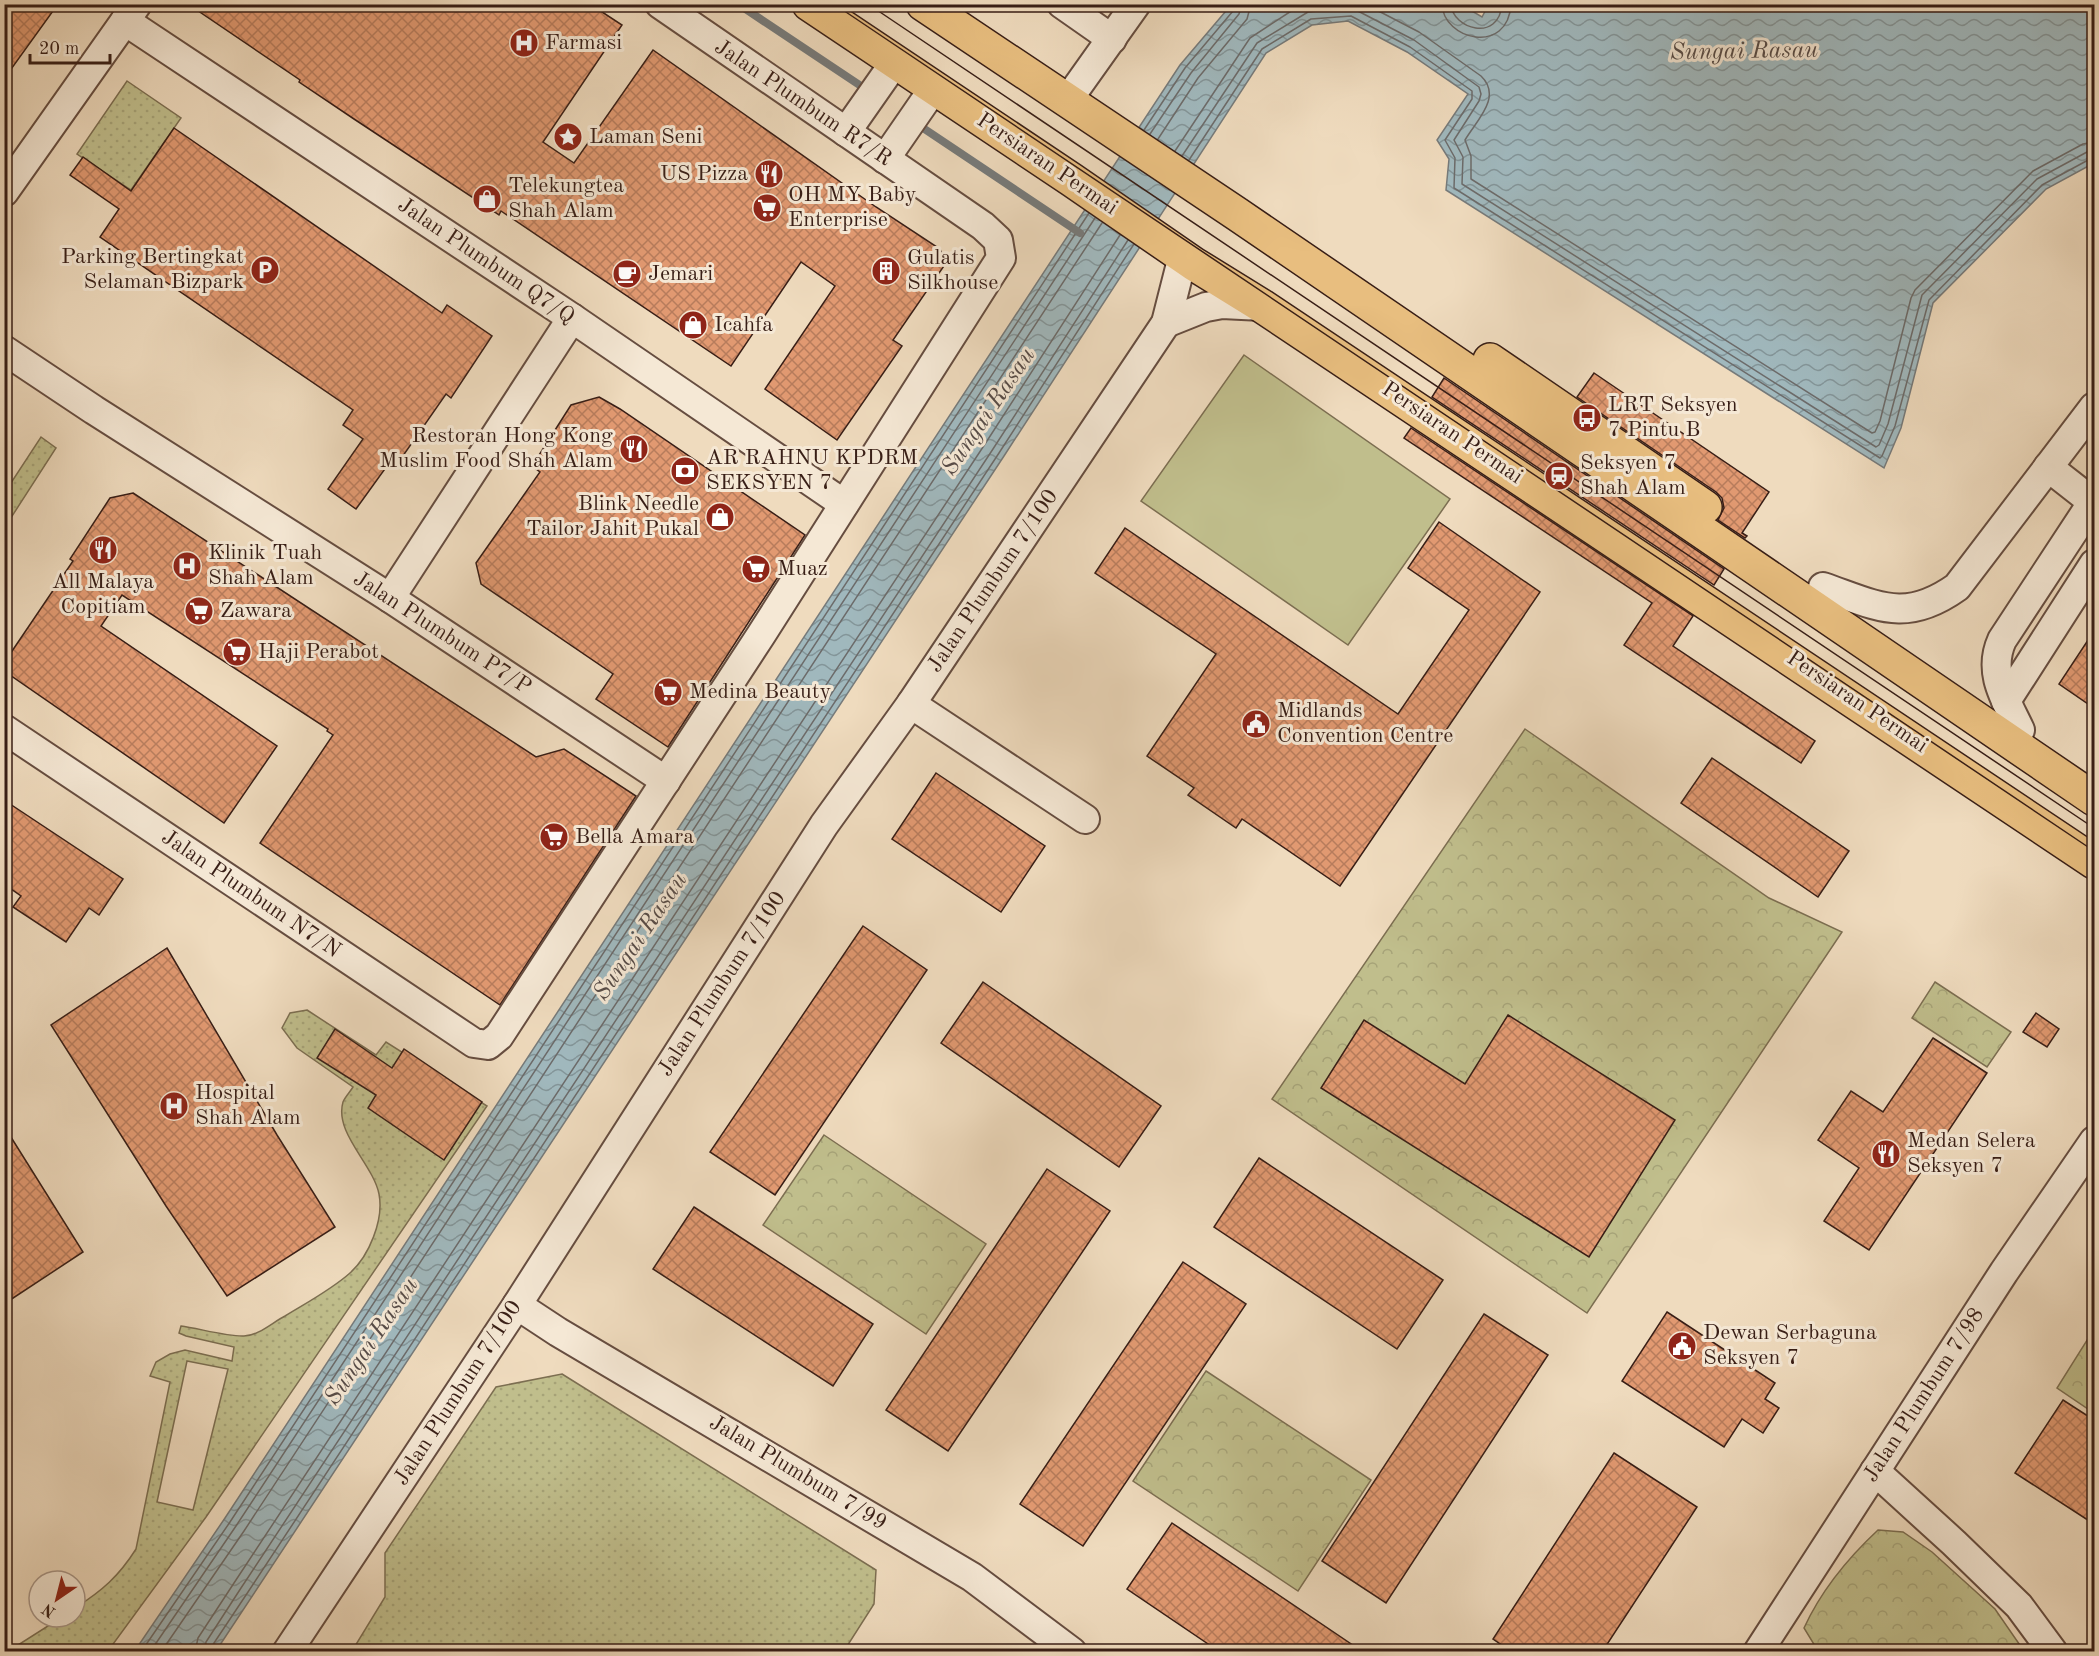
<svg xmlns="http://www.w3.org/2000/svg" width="2099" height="1656" viewBox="0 0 2099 1656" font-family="'Old Standard TT',serif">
<defs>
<pattern id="grass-dots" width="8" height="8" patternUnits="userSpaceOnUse" patternTransform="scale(1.5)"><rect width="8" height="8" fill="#c0be8c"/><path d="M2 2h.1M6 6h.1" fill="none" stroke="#a6a378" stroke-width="1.8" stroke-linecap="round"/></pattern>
<pattern id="forest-crowns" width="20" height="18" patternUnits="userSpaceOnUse" patternTransform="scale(1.5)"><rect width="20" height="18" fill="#c0be8c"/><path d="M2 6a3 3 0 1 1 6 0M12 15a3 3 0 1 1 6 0" fill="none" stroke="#a6a378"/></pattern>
<pattern id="water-waves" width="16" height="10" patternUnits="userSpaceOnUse" patternTransform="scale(1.5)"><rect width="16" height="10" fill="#a0b8bd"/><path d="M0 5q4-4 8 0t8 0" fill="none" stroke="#839599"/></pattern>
<pattern id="building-cross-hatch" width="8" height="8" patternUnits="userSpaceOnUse" patternTransform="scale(1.5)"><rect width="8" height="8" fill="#e19971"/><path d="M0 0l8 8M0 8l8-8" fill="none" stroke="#b77c5c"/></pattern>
</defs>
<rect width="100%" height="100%" fill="#efdbbe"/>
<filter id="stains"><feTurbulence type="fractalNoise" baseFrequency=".00333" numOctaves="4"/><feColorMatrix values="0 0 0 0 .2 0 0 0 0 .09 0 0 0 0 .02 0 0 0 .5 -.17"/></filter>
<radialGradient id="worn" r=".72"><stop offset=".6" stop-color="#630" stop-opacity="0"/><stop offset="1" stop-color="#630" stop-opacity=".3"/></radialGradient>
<g fill="url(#grass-dots)" stroke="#7c6e51" stroke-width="1.5" fill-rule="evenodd">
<path d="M127 81 181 118 131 190 77 154Z"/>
<path d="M41 437 56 448 5 527V492Z"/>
<path d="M307 1010 376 1055 386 1042 487 1106 206 1517 108 1651 7 1652 62 1617H75V1608C102 1591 119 1576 136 1549L170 1382 150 1376 156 1362 170 1354 185 1350 232 1361 234 1347 186 1336 179 1333 181 1326C197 1328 229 1337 244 1336 258 1336 273 1322 285 1316 306 1303 331 1290 350 1273 369 1256 384 1220 379 1194 373 1164 334 1133 343 1102 345 1097 350 1092 353 1087L297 1048 282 1028 290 1013ZM187 1361 228 1369 193 1510 157 1502Z"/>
<path d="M562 1374 876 1570 874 1604 844 1651H352L385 1597V1553L496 1387Z"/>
</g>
<g fill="url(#forest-crowns)" stroke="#7c6e51" stroke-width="1.5">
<path d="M1525 729 1769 898 1842 932 1587 1313 1272 1099Z"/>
<path d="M1935 982 2011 1032 1987 1067 1912 1018Z"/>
<path d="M824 1135 986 1244 926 1334 763 1225Z"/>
<path d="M2094 1329V1413L2057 1388Z"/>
<path d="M1206 1371 1371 1480 1298 1591 1133 1481Z"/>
<path d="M1878 1530 1903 1532 1932 1552 1995 1609 2024 1651H1818L1804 1628C1821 1591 1849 1557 1878 1530Z"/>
</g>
<path fill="#c0be8c" stroke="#7c6e51" stroke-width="1.5" d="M1244 355 1450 499 1348 645 1141 501Z"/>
<path fill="url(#water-waves)" stroke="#767a7a" stroke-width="1.5" d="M1460 4 1482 17 1489 4 2094 5V163L2046 189 1933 303 1901 428 1884 468 1446 190 1449 159 1437 140 1468 94 1407 52 1348 21 1312 25 1266 53 1004 456 216 1651 134 1652 225 1518 1180 65 1231 5Z"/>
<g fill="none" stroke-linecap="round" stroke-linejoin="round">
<g stroke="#6c6b6a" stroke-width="1.5">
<path d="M1365 4 1419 32 1481 76C1503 97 1476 121 1465 140L1471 156V179L1872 433 1875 432 1880 421 1911 298 1915 290 2033 171 2083 144 2094 142"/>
<path d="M1442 4C1443 40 1508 56 1511 4"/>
<path d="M1451 4C1452 29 1499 43 1502 4"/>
<path d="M1144 130 1185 68 1233 11 1234 4"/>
<path d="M1150 134 1191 73 1239 14 1242 4"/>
<path d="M1158 139 1198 78 1247 19 1251 4"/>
<path d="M1175 151 1250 38 1302 4"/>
<path d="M1182 156 1257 43 1308 12 1347 8 1354 9 1414 40 1479 87 1481 94 1479 101 1454 140 1463 157 1462 184 1876 447 1879 445 1888 424 1922 295 2037 179 2087 152 2094 151"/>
<path d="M1189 160 1262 49 1311 19 1351 16 1410 47 1472 91V99L1445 140 1455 158 1454 188 1880 458 1882 456 1895 426 1929 300 2042 185 2090 159H2094"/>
<path d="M141 1652 230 1522 1089 213"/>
<path d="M150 1652 236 1526 1095 218"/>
<path d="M161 1652 244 1531 1102 223"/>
<path d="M195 1652 198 1638 234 1583 985 444 1120 235"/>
<path d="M204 1652 206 1642 241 1588 993 449 1128 240"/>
<path d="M211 1652 212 1646 248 1592 999 453 1134 244"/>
</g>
<g stroke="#767a7a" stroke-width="8">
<path d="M738 4 861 86"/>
<path d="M923 128 1080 233"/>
</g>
</g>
<g fill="url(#building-cross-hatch)" stroke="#381e16" stroke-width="1.5">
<path d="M4 4H58L4 79Z"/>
<path d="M188 4H590L622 25 543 142 574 163 653 50 876 207 940 249 946 263 893 340 902 346 837 440 765 389 835 286 801 262 731 366 501 211 499 215 354 119 299 82 300 80Z"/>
<path d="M174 128 442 313 447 305 492 336 451 398 446 394 398 463 392 459 356 509 328 489 363 439 343 425 353 410 100 237 119 209 70 175 83 157 131 191Z"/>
<path d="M1594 373 1769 492 1742 533 1747 536 1745 538 1718 520 1724 508 1722 498 1716 492 1577 397Z"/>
<path d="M1444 378 1724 569 1714 585 1432 397Z"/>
<path d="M599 397 620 409 805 535 668 747 596 699 613 674 481 584 476 563 540 472 532 466 571 405Z"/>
<path d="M1411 428 1693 616 1673 646 1815 741 1801 763 1624 645 1652 603 1404 438Z"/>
<path d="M133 493 536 757 564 749 636 796 500 1005 260 843 333 735 327 731 328 729 122 595 101 626 277 746 224 823 10 675 6 660 73 561 70 559 110 498Z"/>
<path d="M1439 522 1540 592 1340 886 1242 819 1236 828 1188 795 1194 788 1147 756 1216 654 1095 573 1125 528 1398 714 1469 610 1408 568Z"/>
<path d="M2094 631V708L2059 684Z"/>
<path d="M1712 758 1849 851 1818 897 1681 803Z"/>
<path d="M936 773 1045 846 1001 912 892 839Z"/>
<path d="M4 800 123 879 99 915 89 908 66 942 13 907 21 896 4 884Z"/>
<path d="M863 926 927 970 775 1195 710 1152Z"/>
<path d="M167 948 277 1135 335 1227 227 1296 166 1206 51 1025Z"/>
<path d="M983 982 1161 1106 1119 1167 941 1043Z"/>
<path d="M2036 1013 2059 1029 2047 1047 2023 1032Z"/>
<path d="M1508 1015 1675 1120 1589 1257 1321 1088 1364 1020 1465 1084Z"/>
<path d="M335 1029 392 1068 404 1049 482 1102 444 1160 368 1108 376 1095 317 1058Z"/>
<path d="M1933 1038 1987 1073 1869 1250 1824 1221 1859 1168 1818 1140 1851 1091 1883 1112Z"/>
<path d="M4 1126 83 1252 4 1304Z"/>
<path d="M1259 1158 1443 1280 1397 1349 1214 1227Z"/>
<path d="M1047 1169 1110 1211 948 1451 886 1410Z"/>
<path d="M694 1207 873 1324 833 1386 653 1269Z"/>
<path d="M1183 1262 1246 1304 1083 1546 1020 1504Z"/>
<path d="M1667 1312 1775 1383 1765 1399 1779 1408 1763 1433 1742 1419 1724 1447 1622 1381Z"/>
<path d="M1484 1314 1548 1355 1386 1603 1322 1561Z"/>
<path d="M2063 1400 2094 1420V1524L2015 1473Z"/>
<path d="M1614 1453 1697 1507 1602 1652H1512L1493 1639Z"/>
<path d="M1172 1523 1363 1652H1220L1127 1589Z"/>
</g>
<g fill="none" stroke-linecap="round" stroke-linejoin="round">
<g stroke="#664d40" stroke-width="32">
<g id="minor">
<path d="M1062 4 1112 39"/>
<path d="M125 21 572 318 844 504"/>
<path d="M1067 101 1136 4"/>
<path d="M846 132 895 62"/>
<path d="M885 159 934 88"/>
<path d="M4 192 137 4"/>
<path d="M1166 323 1206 307 1222 304 1262 306"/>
<path d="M4 350 94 410 390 598 666 781"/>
<path d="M2048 467 2094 503"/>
<path d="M1823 587C1878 606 1905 624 1957 587L2094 407"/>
<path d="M390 598 572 318"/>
<path d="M2006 701 2094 564"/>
<path d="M911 704 1085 819"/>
<path d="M4 729 474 1043 488 1045 499 1036 761 635 1001 258 998 240 983 226 660 4"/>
<path d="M2020 730C2006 700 1987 673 2002 640L2094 500"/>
<path d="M517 1305 558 1332 972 1577 1072 1652"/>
<path d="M1875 1471 1954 1543 2019 1606 2053 1652"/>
<path d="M287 1652 517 1305 824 825 911 704 1166 323 1183 256"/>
<path d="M1758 1652 2004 1272 2094 1141"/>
</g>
</g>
<g stroke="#381e16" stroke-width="36">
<g id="major">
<path d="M809 4 1072 180 1194 264 1262 306 2094 862"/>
<path d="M923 4 1237 214 2094 799"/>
<path d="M1490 360 1705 507"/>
</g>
</g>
<use href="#minor" stroke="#f5e8d5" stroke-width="28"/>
<use href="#major" stroke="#e8be7f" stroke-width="33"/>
<g stroke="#381e16" stroke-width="1.5">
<path d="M834 4 2094 851"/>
<path d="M868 4 2094 828"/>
</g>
</g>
<defs>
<g id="hospital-disc" transform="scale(1.5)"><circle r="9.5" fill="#8f2418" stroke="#f5e8d5"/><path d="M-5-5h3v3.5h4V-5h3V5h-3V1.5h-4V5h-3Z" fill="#fff"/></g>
<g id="sight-disc" transform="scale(1.5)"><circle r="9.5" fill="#8f2418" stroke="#f5e8d5"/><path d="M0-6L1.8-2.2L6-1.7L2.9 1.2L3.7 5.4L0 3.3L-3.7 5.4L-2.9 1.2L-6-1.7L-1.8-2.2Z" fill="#fff"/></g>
<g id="restaurant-disc" transform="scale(1.5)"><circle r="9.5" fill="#8f2418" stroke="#f5e8d5"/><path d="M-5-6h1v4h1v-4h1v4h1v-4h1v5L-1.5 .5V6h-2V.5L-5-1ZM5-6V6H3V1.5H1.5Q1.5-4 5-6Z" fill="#fff"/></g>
<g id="shop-disc" transform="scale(1.5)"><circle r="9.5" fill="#8f2418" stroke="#f5e8d5"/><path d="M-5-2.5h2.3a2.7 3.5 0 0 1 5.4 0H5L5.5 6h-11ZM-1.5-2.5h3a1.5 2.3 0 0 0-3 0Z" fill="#fff"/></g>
<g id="supermarket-disc" transform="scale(1.5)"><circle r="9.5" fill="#8f2418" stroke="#f5e8d5"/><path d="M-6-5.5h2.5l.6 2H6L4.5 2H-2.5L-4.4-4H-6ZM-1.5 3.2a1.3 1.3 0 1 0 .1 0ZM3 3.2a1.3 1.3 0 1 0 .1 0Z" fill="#fff"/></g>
<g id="parking-disc" transform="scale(1.5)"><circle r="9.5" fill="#8f2418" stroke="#f5e8d5"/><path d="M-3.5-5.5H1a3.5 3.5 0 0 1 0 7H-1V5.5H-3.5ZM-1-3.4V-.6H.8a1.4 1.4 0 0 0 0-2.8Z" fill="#fff"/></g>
<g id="building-disc" transform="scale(1.5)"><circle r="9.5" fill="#8f2418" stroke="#f5e8d5"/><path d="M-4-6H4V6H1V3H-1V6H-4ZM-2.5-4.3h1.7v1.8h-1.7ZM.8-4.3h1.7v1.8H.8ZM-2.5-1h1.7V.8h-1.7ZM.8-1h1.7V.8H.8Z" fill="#fff"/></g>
<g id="cafe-disc" transform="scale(1.5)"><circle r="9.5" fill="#8f2418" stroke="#f5e8d5"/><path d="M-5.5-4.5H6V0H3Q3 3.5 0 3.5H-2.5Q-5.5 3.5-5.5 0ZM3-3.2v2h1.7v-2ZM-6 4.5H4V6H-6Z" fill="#fff"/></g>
<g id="bus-disc" transform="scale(1.5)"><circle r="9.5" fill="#8f2418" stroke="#f5e8d5"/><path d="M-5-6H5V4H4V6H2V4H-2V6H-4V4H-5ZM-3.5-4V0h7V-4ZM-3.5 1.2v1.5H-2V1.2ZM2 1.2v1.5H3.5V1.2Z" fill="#fff"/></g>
<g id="bank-disc" transform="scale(1.5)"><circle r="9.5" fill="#8f2418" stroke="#f5e8d5"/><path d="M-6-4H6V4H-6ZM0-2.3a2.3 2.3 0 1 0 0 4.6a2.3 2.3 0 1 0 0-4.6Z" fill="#fff"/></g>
<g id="station-disc" transform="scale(1.5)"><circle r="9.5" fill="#8f2418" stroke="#f5e8d5"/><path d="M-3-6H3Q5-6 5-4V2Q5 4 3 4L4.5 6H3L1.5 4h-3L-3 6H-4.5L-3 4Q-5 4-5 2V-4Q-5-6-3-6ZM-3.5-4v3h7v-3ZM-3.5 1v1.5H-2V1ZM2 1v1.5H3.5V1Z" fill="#fff"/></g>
<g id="civic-disc" transform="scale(1.5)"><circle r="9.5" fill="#8f2418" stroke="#f5e8d5"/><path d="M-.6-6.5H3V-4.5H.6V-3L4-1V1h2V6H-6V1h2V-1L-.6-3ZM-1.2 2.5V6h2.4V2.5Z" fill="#fff"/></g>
</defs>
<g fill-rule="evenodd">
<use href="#hospital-disc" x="524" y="43"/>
<use href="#sight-disc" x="568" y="137"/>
<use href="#restaurant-disc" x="769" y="174"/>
<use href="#shop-disc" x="487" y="199"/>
<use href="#supermarket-disc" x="767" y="208"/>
<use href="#parking-disc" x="265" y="270"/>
<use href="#building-disc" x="886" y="271"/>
<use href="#cafe-disc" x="627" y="274"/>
<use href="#shop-disc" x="693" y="325"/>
<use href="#bus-disc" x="1587" y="418"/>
<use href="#restaurant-disc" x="634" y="449"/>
<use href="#bank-disc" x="685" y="471"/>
<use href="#station-disc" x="1559" y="476"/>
<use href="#shop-disc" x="720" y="517"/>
<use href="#restaurant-disc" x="103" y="550"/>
<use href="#hospital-disc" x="187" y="566"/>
<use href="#supermarket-disc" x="756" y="569"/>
<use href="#supermarket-disc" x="199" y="611"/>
<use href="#supermarket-disc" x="237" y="652"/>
<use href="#supermarket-disc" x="668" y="692"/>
<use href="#civic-disc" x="1256" y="724"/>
<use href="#supermarket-disc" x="554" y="837"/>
<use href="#hospital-disc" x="174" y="1106"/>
<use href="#restaurant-disc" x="1886" y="1154"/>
<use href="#civic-disc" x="1682" y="1346"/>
</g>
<g text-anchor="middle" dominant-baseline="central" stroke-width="6" stroke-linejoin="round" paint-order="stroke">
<g font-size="22" fill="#381e16" stroke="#f5e8d5" text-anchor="start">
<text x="545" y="43">Farmasi</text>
<text x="589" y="137">Laman Seni</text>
<text x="748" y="174" text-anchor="end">US Pizza</text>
<text x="508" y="186">Telekungtea<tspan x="508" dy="25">Shah Alam</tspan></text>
<text x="788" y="195">OH MY Baby<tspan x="788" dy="25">Enterprise</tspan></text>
<text x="244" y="257" text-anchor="end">Parking Bertingkat<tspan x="244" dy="25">Selaman Bizpark</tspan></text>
<text x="907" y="258">Gulatis<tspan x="907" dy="25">Silkhouse</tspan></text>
<text x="648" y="274">Jemari</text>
<text x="714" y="325">Icahfa</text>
<text x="1608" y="405">LRT Seksyen<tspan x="1608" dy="25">7 Pintu B</tspan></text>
<text x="613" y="436" text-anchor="end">Restoran Hong Kong<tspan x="613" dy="25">Muslim Food Shah Alam</tspan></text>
<text x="706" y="458">AR RAHNU KPDRM<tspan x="706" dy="25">SEKSYEN 7</tspan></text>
<text x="1580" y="463">Seksyen 7<tspan x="1580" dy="25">Shah Alam</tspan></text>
<text x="699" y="504" text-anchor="end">Blink Needle<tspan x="699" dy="25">Tailor Jahit Pukal</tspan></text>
<text x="208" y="553">Klinik Tuah<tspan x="208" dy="25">Shah Alam</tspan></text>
<text x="777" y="569">Muaz</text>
<text x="103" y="582" text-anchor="middle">All Malaya<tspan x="103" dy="25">Copitiam</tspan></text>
<text x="220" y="611">Zawara</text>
<text x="258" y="652">Haji Perabot</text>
<text x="689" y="692">Medina Beauty</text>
<text x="1277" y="711">Midlands<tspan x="1277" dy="25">Convention Centre</tspan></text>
<text x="575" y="837">Bella Amara</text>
<text x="195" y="1093">Hospital<tspan x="195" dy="25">Shah Alam</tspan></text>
<text x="1907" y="1141">Medan Selera<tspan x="1907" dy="25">Seksyen 7</tspan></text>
<text x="1703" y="1333">Dewan Serbaguna<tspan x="1703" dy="25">Seksyen 7</tspan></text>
</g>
<g font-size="22" fill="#381e16" stroke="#f5e8d5">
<text transform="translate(803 103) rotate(34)">Jalan Plumbum R7/R</text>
<text transform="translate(1047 164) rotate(34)">Persiaran Permai</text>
<text transform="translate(486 261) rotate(34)">Jalan Plumbum Q7/Q</text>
<text transform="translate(1452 433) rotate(34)">Persiaran Permai</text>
<text transform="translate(993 581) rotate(-56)">Jalan Plumbum 7/100</text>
<text transform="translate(442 633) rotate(33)">Jalan Plumbum P7/P</text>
<text transform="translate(1857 702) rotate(34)">Persiaran Permai</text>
<text transform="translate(251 894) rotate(34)">Jalan Plumbum N7/N</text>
<text transform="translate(722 984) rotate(-57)">Jalan Plumbum 7/100</text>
<text transform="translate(458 1393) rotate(-57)">Jalan Plumbum 7/100</text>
<text transform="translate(1924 1395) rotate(-57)">Jalan Plumbum 7/98</text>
<text transform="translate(798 1473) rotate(31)">Jalan Plumbum 7/99</text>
</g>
<g font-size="24" font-style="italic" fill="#574c48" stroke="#f5e8d5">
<text transform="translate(1744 52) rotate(-1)">Sungai Rasau</text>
<text transform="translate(989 412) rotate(-56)">Sungai Rasau</text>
<text transform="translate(641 937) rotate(-56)">Sungai Rasau</text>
<text transform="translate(372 1342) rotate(-56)">Sungai Rasau</text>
</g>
</g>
<rect width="2099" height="1656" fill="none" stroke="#efdbbe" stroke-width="24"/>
<rect x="6" y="6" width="2087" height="1644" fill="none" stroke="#381e16" stroke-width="3"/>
<rect x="12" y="12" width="2075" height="1632" fill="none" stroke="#381e16" stroke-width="1.5"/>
<g transform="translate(57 1599) rotate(215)"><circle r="28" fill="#f5e8d5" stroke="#a99789" stroke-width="1.5"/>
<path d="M0-4.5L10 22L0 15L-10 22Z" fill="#8f2418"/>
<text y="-9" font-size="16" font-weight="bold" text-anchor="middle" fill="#381e16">N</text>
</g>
<path d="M30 54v9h80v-9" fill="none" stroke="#381e16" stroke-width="3"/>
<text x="39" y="54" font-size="18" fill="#381e16" stroke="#f5e8d5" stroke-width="4.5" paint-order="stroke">20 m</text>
<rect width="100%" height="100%" filter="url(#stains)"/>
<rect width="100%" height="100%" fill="url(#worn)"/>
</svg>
